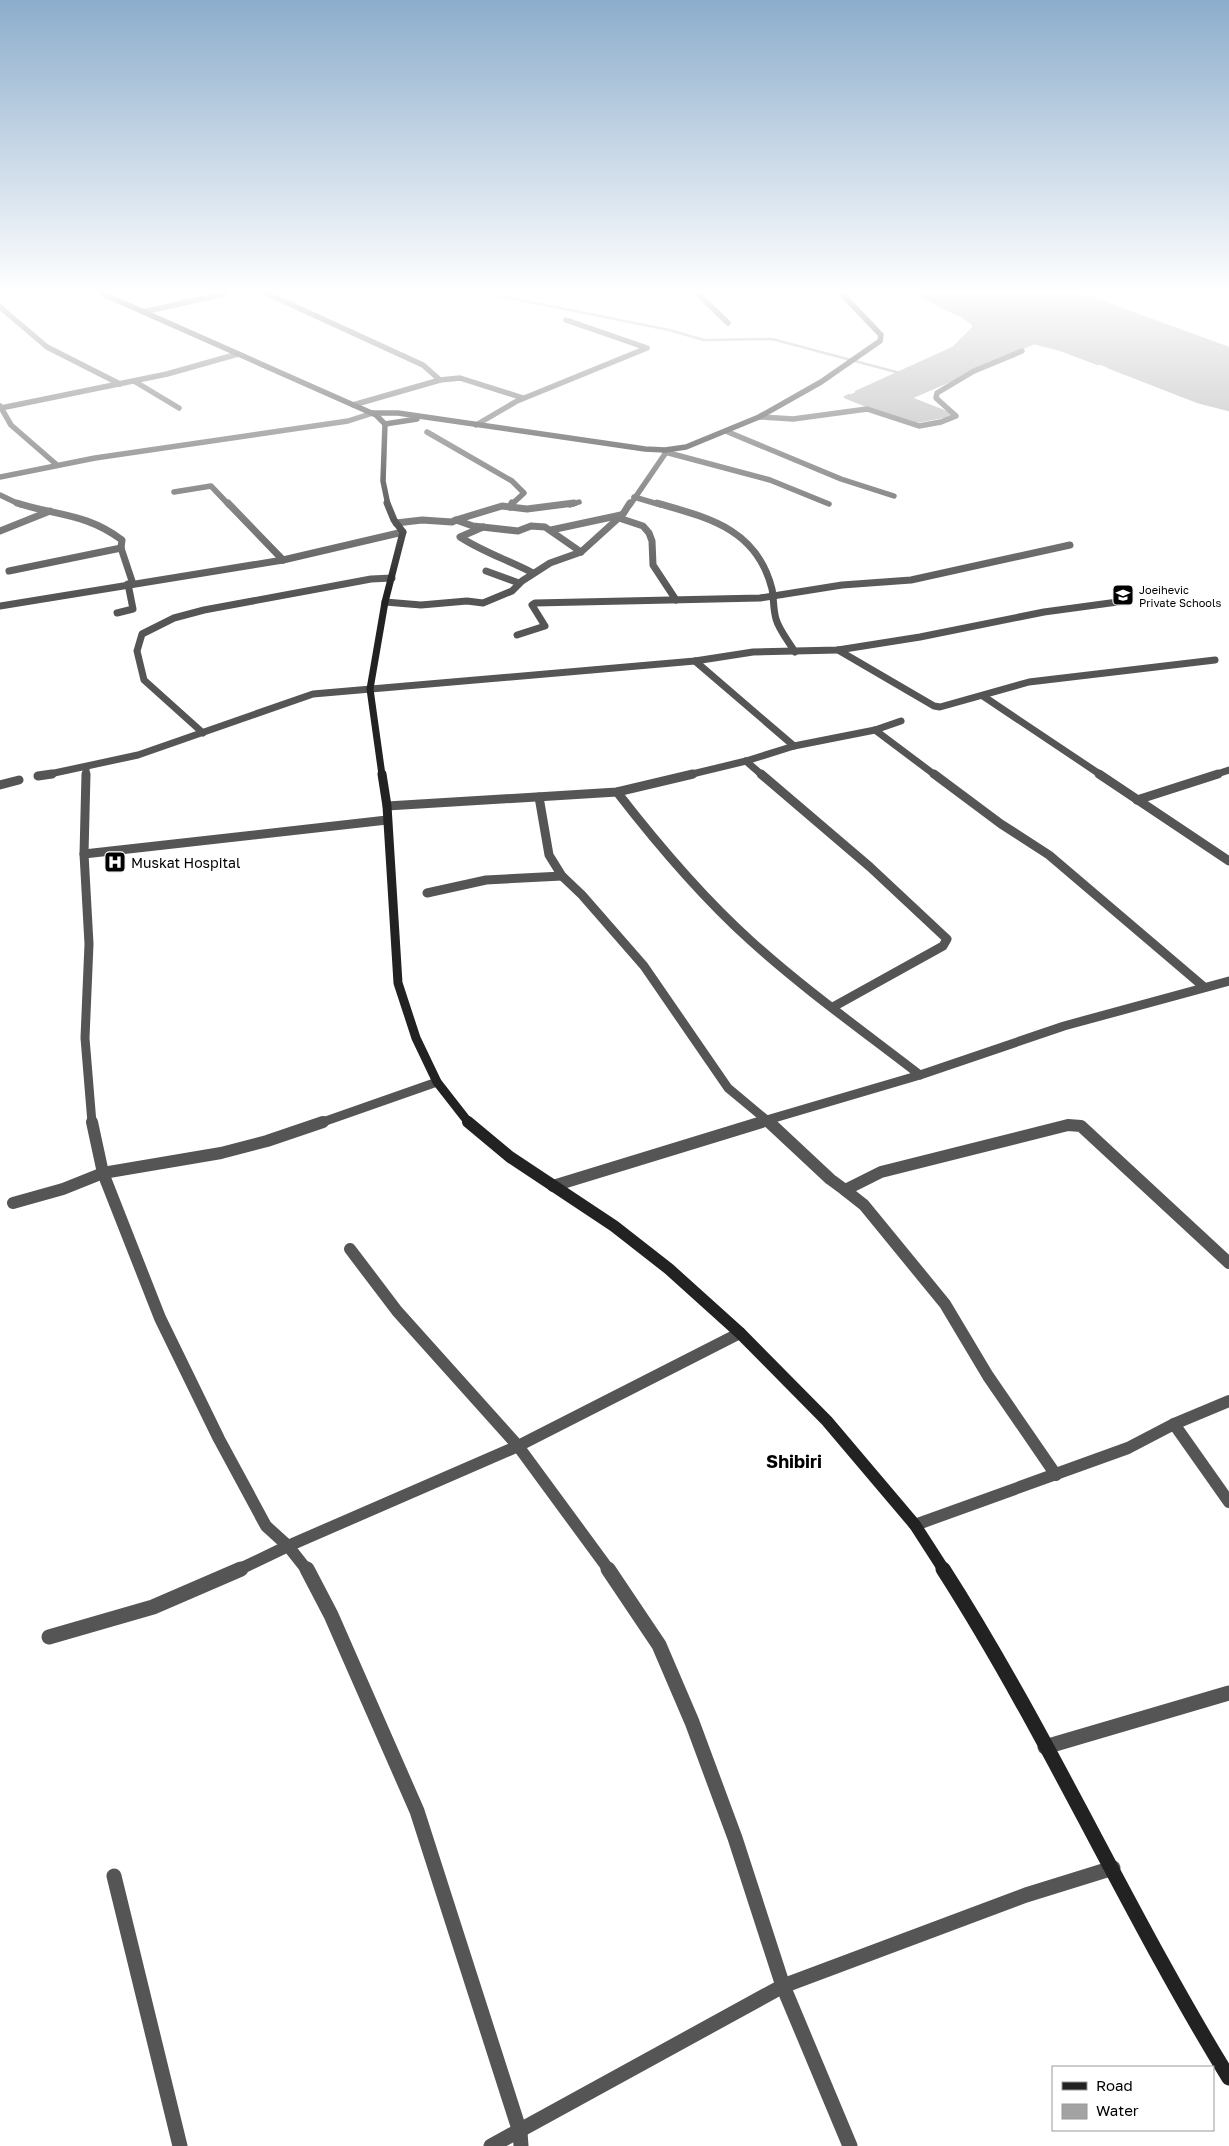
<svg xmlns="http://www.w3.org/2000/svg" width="1229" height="2146" viewBox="0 0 1229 2146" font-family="'Golos Text',sans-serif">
<rect width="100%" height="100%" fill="#fff"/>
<path fill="#a3a3a3" d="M917 294H1080L1229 348V410L1198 402 1061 350 1034 343 911 398 955 416 911 424 845 397 953 348 974 326 949 309Z"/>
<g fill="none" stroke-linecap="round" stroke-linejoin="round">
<g stroke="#a3a3a3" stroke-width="2.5">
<path d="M491 294 669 330 704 340 772 339 900 373"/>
<path d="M917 294 958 315"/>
<path d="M1080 294 1229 348"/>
<path d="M1018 350 1034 343 1061 350 1098 364"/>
<path d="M1108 367 1198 402 1229 410"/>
<path d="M856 392 953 348 975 326 973 325"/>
<path d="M849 395 845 397 872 408"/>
<path d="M951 414 910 398 959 377"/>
</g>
<g stroke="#555" stroke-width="5.5">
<path d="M268 294 423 365 440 380 353 405"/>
<path d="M698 294 728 323"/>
<path d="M0 307 47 347 120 384"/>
<path d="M143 312 224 294"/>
<path d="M440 380 460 378 523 398"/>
<path d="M134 381 179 408"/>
<path d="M0 406 11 425 57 465"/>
<path d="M1 408 167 374 238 354"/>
<path d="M761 417 793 419 867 409 919 426 941 422 956 416 936 398 937 393 974 371 1022 351"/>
<path d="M476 425 517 401 647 348 566 320"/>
<path d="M427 432 512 481 524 493 511 505"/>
<path d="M728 432 841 479 894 496"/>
<path d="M665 452 770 480 829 504"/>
<path d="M0 477 95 458 348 421 373 413"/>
<path d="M174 492 211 486 229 505"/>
<path d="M0 495 21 505"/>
<path d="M634 497 661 505"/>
<path d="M570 505 579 502"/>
<path d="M630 505 667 451"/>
</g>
<g stroke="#555" stroke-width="7">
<path d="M17 503C57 516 86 513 122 540L121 548 133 584"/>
<path d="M228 503 283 560"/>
<path d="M657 503C709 518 757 529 772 589 774 599 773 609 776 619 779 630 789 642 795 652"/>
<path d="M510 507 512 503"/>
<path d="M619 518 643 526 649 533 652 541 653 565 676 600"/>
<path d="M456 520 502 506 527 509 574 503"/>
<path d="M396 523 422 520 452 522 456 520 473 526 518 531 531 526 545 527 581 552"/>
<path d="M483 527 460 537C483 552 508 560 533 573"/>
<path d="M551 530 621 515"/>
<path d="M0 531 50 511"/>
<path d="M9 571 121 548"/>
<path d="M486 571 519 583"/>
<path d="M385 602 421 605 467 601 483 603 512 591 522 581 550 563 581 552 623 514 630 503"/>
<path d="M0 606 283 560 403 532"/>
<path d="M117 613 133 609 128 584"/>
<path d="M517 635 545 626 532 605 535 603 760 598 842 585 911 580 1070 545"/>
<path d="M838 650 934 706 940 707 1029 682 1215 660"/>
<path d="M695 661 794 746"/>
<path d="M983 696 1101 775"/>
<path d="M875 730 935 775"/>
<path d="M203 733 144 680 137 651 142 634 174 618 204 610 371 579 392 578"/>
<path d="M746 761 762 775"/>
<path d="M45 775 138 755 313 694 695 661 753 652 838 650 920 637 1044 612 1125 601"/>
<path d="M86 775V767"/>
<path d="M688 775 746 761 794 746 875 730 901 721"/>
<path d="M1214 775 1229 770"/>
</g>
<g stroke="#555" stroke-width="9">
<path d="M86 774 84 854 89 944 85 1038 92 1123"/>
<path d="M761 774 870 867 947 939 943 946 833 1007"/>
<path d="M934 774 1001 824 1049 855 1204 987"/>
<path d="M1099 774 1229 861"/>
<path d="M38 776 52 774"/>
<path d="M0 785 19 780"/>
<path d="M617 792C658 845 701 896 751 941 804 989 863 1031 920 1075"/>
<path d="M539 797 549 855 562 876 582 895 644 966 728 1088 770 1123"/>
<path d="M1137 800 1218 774"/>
<path d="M387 806 617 792 693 774"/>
<path d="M84 854 387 820"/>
<path d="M427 893 486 880 562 876"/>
<path d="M320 1123 437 1082"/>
<path d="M757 1123 920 1075 1064 1026 1229 981"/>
</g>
<g stroke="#555" stroke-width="12">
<path d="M92 1122 103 1173 160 1318 219 1439 266 1526 288 1546 307 1570"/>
<path d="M769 1122 830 1179 845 1190"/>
<path d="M553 1186 762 1122"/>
<path d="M13 1203 63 1189 103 1173 221 1153 267 1141 323 1122"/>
<path d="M350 1249 397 1311 518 1446 609 1570"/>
<path d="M1174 1424 1229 1502"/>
<path d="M1056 1475 988 1376 945 1304 864 1205 845 1190 881 1172 1068 1125 1081 1126 1229 1263"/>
<path d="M915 1525 1128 1448 1174 1424 1229 1401"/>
<path d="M238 1570 288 1546 518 1446 740 1333"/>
</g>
<g stroke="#555" stroke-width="15">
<path d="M307 1569 331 1615 417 1811 520 2132 521 2146"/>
<path d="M608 1569 659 1645 692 1722 735 1838 783 1986 850 2146"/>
<path d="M49 1637 153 1607 241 1569"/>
<path d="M1045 1747 1229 1693"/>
<path d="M114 1876 180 2146"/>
<path d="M491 2146 783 1986 1026 1895 1113 1868"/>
</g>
<g stroke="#222" stroke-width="5.5">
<path d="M103 294 376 415 385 424 383 481 388 505"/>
<path d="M373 413H398L645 449 665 450 686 447 759 417 821 382 880 341 881 335 842 294"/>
<path d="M385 424 417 419"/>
</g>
<path stroke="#222" stroke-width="7" d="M382 775 370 689 385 602 403 532 394 520 387 503"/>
<path stroke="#222" stroke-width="9" d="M382 774 387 806 398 983 416 1038 437 1082 469 1123"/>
<path stroke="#222" stroke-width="12" d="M468 1122 510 1157 614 1226 669 1269 740 1333 827 1421 915 1525 944 1570"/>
<path stroke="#222" stroke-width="15" d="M943 1569C1048 1733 1127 1912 1229 2078"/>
</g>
<linearGradient id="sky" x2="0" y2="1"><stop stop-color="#8cadcc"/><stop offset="0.49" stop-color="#fff"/><stop offset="1" stop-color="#fff" stop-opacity="0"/></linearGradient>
<rect width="1229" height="594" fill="url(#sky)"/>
<defs>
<g id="school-square" transform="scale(1.125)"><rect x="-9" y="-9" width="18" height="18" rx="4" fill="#000" stroke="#fff"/><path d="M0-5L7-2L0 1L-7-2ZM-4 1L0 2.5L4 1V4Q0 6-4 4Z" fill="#fff"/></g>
<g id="hospital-square" transform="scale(1.125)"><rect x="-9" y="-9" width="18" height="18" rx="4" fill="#000" stroke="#fff"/><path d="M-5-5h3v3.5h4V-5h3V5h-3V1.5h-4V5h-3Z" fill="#fff"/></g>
</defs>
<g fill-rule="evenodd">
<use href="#school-square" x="1123" y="595"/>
<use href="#hospital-square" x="115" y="862"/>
</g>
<g text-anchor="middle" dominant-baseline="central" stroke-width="4" stroke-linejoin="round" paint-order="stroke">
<g font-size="11" fill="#000" stroke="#fff" text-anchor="start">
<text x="1139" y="589">Joeihevic<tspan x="1139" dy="13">Private Schools</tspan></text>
</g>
<g font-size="14" fill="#000" stroke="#fff" text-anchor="start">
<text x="131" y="862">Muskat Hospital</text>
</g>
<g font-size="18" font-weight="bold" fill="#000" stroke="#fff">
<text x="794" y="1461">Shibiri</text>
</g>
</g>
<rect x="1052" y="2066" width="162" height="65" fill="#ffffff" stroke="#999999"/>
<rect x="1062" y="2082" width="25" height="8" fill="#222222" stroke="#999999"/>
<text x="1096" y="2091" font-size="15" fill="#000000">Road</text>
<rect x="1062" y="2104" width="25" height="15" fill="#a3a3a3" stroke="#999999"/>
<text x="1096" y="2116" font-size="15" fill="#000000">Water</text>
</svg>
